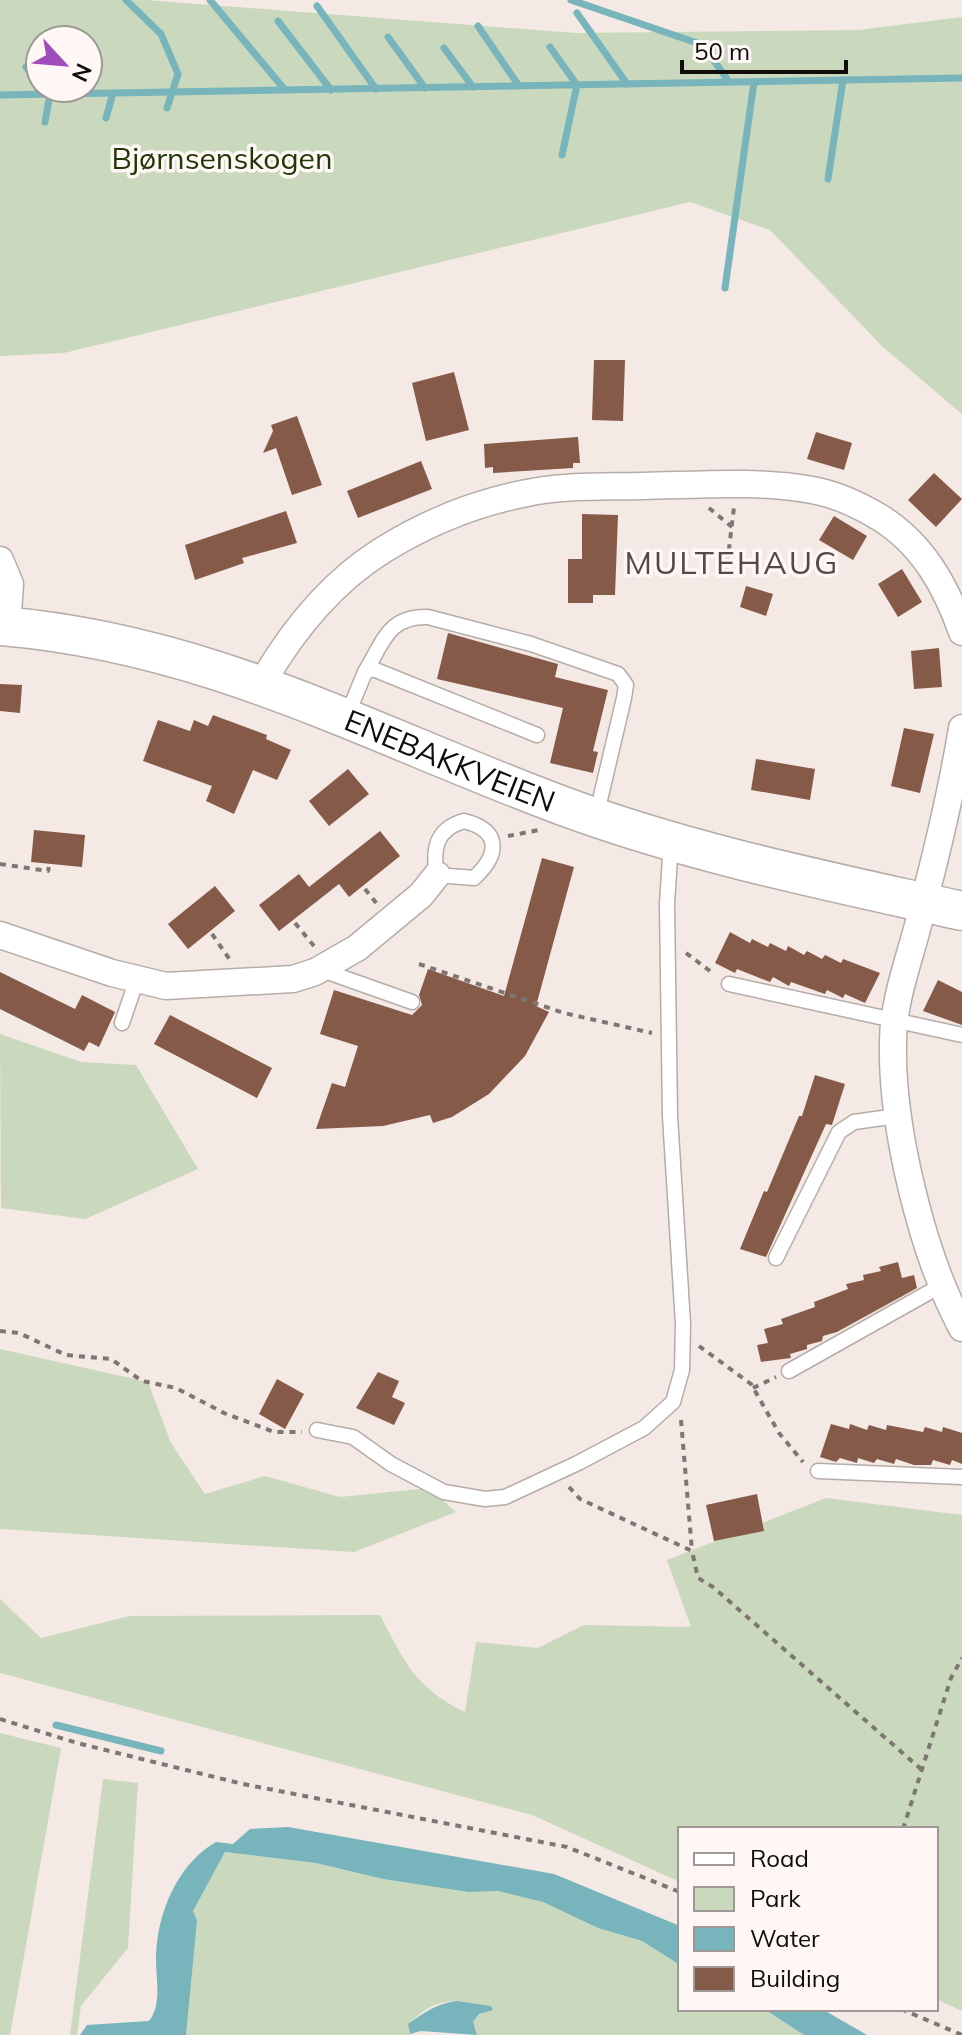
<svg xmlns="http://www.w3.org/2000/svg" width="962" height="2035" viewBox="0 0 962 2035" font-family="Mulish,sans-serif">
<rect width="100%" height="100%" fill="#f4e9e4"/>
<g fill="#cad9bd" fill-rule="evenodd">
<path d="M0 0H146L576 33 858 30 962 17V414L884 348 770 230 690 202 64 353 0 356ZM40 40H88V88H40Z"/>
<path d="M0 1034 81 1062 136 1065 198 1169 85 1219 1 1208Z"/>
<path d="M0 1349 148 1382 171 1443 205 1494 265 1476 340 1497 429 1488 456 1512 354 1552 0 1529Z"/>
<path d="M826 1498 962 1515V2011L936 1999V1829H680V1882L532 1815 0 1673V1599L41 1638 130 1616 380 1615C404 1661 416 1689 465 1712L476 1642 538 1648 584 1625 691 1627 667 1560Z"/>
<path d="M0 1733 61 1748 10 2035H0Z"/>
<path d="M103 1779 138 1783 128 1948 81 2006 77 2035H70Z"/>
<path d="M225 1852 316 1863 383 1879 468 1892 498 1891 543 1902 598 1928 642 1941 680 1965V2009H764L804 2035H477L473 2022 479 2014 493 2010C481 2007 466 2001 455 2001 437 2001 409 2013 410 2035H186L184 2029 197 1920 193 1911Z"/>
</g>
<g fill="#77b4bb">
<path d="M288 1827 554 1874 680 1926V1965L642 1941 598 1928 543 1902 498 1891 468 1892 383 1879 316 1863 225 1852 193 1911 197 1920 186 2035H80L87 2025 149 2021C162 2005 156 1979 156 1960 156 1915 177 1864 216 1842L233 1844 250 1829Z"/>
<path d="M457 2001 491 2006 493 2010 479 2014 473 2022 477 2035 421 2031 410 2034 408 2024C427 2011 436 2004 457 2001Z"/>
<path d="M764 2009H822L867 2035H804Z"/>
</g>
<g fill="none" stroke-linecap="round" stroke-linejoin="round">
<g stroke="#77b4bb" stroke-width="7">
<path d="M126 0 161 34 178 74 167 108"/>
<path d="M210 0 285 90"/>
<path d="M571 0 703 45 729 82"/>
<path d="M317 6 376 89"/>
<path d="M577 13 627 84"/>
<path d="M278 21 331 90"/>
<path d="M478 26 519 86"/>
<path d="M388 37 425 88"/>
<path d="M550 47 577 85 562 155"/>
<path d="M444 48 473 87"/>
<path d="M26 67 40 85"/>
<path d="M0 95 962 78"/>
<path d="M106 118 113 93"/>
<path d="M45 122 50 94"/>
<path d="M828 179 843 80"/>
<path d="M725 288 754 82"/>
<path d="M56 1725 161 1751"/>
</g>
</g>
<g fill="#855a48">
<path d="M594 360H625L623 421 592 420Z"/>
<path d="M454 372 469 430 426 441 412 383Z"/>
<path d="M297 416 322 485 292 495 276 448 263 453 273 431 271 425Z"/>
<path d="M816 432 852 443 844 470 807 459Z"/>
<path d="M578 437 580 463H573V468L493 473V467L485 468 484 444Z"/>
<path d="M421 461 432 489 358 518 347 491Z"/>
<path d="M934 473 962 499 936 527 908 500Z"/>
<path d="M286 511 297 543 242 558 244 563 195 580 185 545Z"/>
<path d="M582 514 618 515 615 595H593V603H568V559H582Z"/>
<path d="M834 516 867 536 853 560 819 540Z"/>
<path d="M902 569 922 602 898 617 878 584Z"/>
<path d="M746 586 773 594 766 616 740 607Z"/>
<path d="M448 633 558 664 555 677 608 690 593 751 598 752 593 773 550 763 563 708 437 679Z"/>
<path d="M939 648 942 687 914 689 911 651Z"/>
<path d="M0 684 22 685 20 713 0 711Z"/>
<path d="M213 715 267 735 266 739 291 750 277 780 253 770 234 814 206 801 212 786 143 761 158 720 190 731 194 720 208 726Z"/>
<path d="M904 728 934 734 920 793 891 786Z"/>
<path d="M756 759 815 769 810 800 751 790Z"/>
<path d="M348 769 369 794 329 826 309 801Z"/>
<path d="M34 830 85 835 82 867 31 862Z"/>
<path d="M380 831 400 856 349 897 339 884 279 931 259 905 299 874 309 887Z"/>
<path d="M542 858 574 867 536 1006 549 1012 525 1056 489 1094 452 1117 433 1123 430 1115 383 1126 316 1129 332 1083 345 1087 358 1046 320 1034 334 990 412 1015 422 1005 419 995 428 969 504 996Z"/>
<path d="M215 886 235 911 188 949 168 924Z"/>
<path d="M730 932 750 943 752 939 768 947 770 943 786 951 788 946 804 955 807 951 822 959 825 955 841 963 843 959 880 973 865 1003 845 994 843 998 827 990 825 994 791 982 789 986 773 977 770 982 737 969 735 973 715 963Z"/>
<path d="M0 972 75 1009 82 995 115 1012 99 1047 89 1042 84 1051 0 1009Z"/>
<path d="M938 980 962 992V1025L923 1011Z"/>
<path d="M170 1015 272 1068 257 1098 154 1044Z"/>
<path d="M815 1075 845 1084 832 1125 826 1124 766 1257 740 1249 764 1191 767 1192 799 1116H802Z"/>
<path d="M898 1262 902 1278 914 1275 917 1288 837 1332 823 1336 822 1341 807 1345V1349L790 1354 791 1358 761 1362 757 1345 768 1343 764 1329 783 1324 781 1319 815 1307 814 1302 848 1289 846 1284 864 1280 863 1275 881 1271 879 1267Z"/>
<path d="M378 1372 399 1381 392 1397 405 1403 394 1425 356 1408Z"/>
<path d="M277 1379 304 1394 285 1429 259 1414Z"/>
<path d="M831 1424 849 1429 850 1424 867 1430 869 1425 886 1430 887 1425 923 1432 925 1427 942 1432 943 1427 962 1433V1464L952 1460 950 1465 933 1460 931 1465H914L896 1459 894 1464 877 1459 874 1463 858 1458 857 1463 840 1458 836 1462 820 1457Z"/>
<path d="M757 1494 764 1531 714 1541 706 1505Z"/>
</g>
<g fill="none" stroke-linecap="round" stroke-linejoin="round">
<g stroke="#b6aca8" stroke-width="17">
<g id="lane">
<path d="M365 672C384 641 388 616 428 617L531 644 618 674 626 685 624 698 596 817"/>
<path d="M347 716 365 672 373 669 537 735"/>
<path d="M464 821C503 831 498 856 474 878L437 875C432 849 436 829 464 821Z"/>
<path d="M319 969 412 1002"/>
<path d="M729 984 962 1035"/>
<path d="M122 1023 137 979"/>
<path d="M776 1258 839 1132 854 1122 897 1116"/>
<path d="M789 1371 942 1285"/>
<path d="M317 1430 353 1437 391 1464 444 1492 485 1499 505 1497 578 1463 644 1428 673 1402 682 1370 683 1324 670 1116 667 904 671 842"/>
<path d="M818 1471 962 1477"/>
</g>
</g>
<g stroke="#b6aca8" stroke-width="29">
<g id="street">
<path d="M0 560 10 584 7 627"/>
<path d="M262 683C292 631 330 583 383 550 425 524 473 504 522 494 561 485 603 487 643 486 698 485 757 480 812 490 835 494 859 505 879 517 922 543 946 586 962 632"/>
<path d="M962 728C951 796 934 863 917 929 907 966 893 1004 893 1042 891 1126 922 1254 962 1328"/>
<path d="M0 935 112 973 166 986 293 979 315 972 357 948 421 895 437 875"/>
</g>
</g>
<g stroke="#b6aca8" stroke-width="41">
<g id="secondary">
<path id="s1" d="M0 626C209 643 372 735 563 806 693 854 828 881 962 911"/>
</g>
</g>
<g stroke="#7d7673" stroke-width="4" stroke-dasharray="6 6" stroke-linecap="butt">
<path d="M709 508 732 527"/>
<path d="M726 574 734 507"/>
<path d="M508 836 539 830"/>
<path d="M0 864 48 871 49 867"/>
<path d="M365 889 377 904"/>
<path d="M295 923 314 946"/>
<path d="M212 934 230 960"/>
<path d="M686 953 714 974"/>
<path d="M419 964 564 1013 652 1033"/>
<path d="M0 1331 19 1333 66 1355 111 1359 142 1381 176 1388 224 1413 274 1432H302"/>
<path d="M699 1346 751 1384 779 1433 803 1462"/>
<path d="M753 1388 776 1377"/>
<path d="M681 1420 692 1551"/>
<path d="M569 1487 580 1499 692 1551 698 1578 713 1587 922 1770"/>
<path d="M0 1719 77 1743 243 1784 567 1847 680 1892"/>
<path d="M903 1829 951 1678 962 1658"/>
<path d="M901 2009 962 2035"/>
</g>
<use href="#lane" stroke="#fff" stroke-width="14"/>
<use href="#street" stroke="#fff" stroke-width="26"/>
<use href="#secondary" stroke="#fff" stroke-width="38"/>
</g>
<g text-anchor="middle" dominant-baseline="central" stroke-width="7" stroke-linejoin="round" paint-order="stroke">
<g font-size="30" fill="#223708" stroke="#fef7f5">
<text x="222" y="158">Bjørnsenskogen</text>
</g>
<g font-size="30" fill="#0f0c0a" stroke="#fef7f5">
<text stroke="none"><textPath href="#s1" startOffset="472">ENEBAKKVEIEN</textPath></text>
</g>
<g font-size="32" letter-spacing="2" fill="#534a46" stroke="#fef7f5">
<text x="732" y="562">MULTEHAUG</text>
</g>
</g>
<rect x="678" y="1827" width="260" height="184" fill="#fef7f5" stroke="#9e9997" stroke-width="2"/>
<rect x="694" y="1853" width="40" height="12" fill="#ffffff" stroke="#9e9997" stroke-width="2"/>
<text x="750" y="1867" font-size="24" fill="#0f0c0a">Road</text>
<rect x="694" y="1887" width="40" height="24" fill="#cad9bd" stroke="#9e9997" stroke-width="2"/>
<text x="750" y="1907" font-size="24" fill="#0f0c0a">Park</text>
<rect x="694" y="1927" width="40" height="24" fill="#77b4bb" stroke="#9e9997" stroke-width="2"/>
<text x="750" y="1947" font-size="24" fill="#0f0c0a">Water</text>
<rect x="694" y="1967" width="40" height="24" fill="#855a48" stroke="#9e9997" stroke-width="2"/>
<text x="750" y="1987" font-size="24" fill="#0f0c0a">Building</text>
<g transform="translate(64 64) rotate(116)"><circle r="38" fill="#fef7f5" stroke="#9e9997" stroke-width="2"/>
<path d="M0-6L14 30L0 20L-14 30Z" fill="#9f4dbc"/>
<text y="-12" font-size="22" font-weight="bold" text-anchor="middle" fill="#0f0c0a">N</text>
</g>
<path d="M682 60v12h164v-12" fill="none" stroke="#0f0c0a" stroke-width="4"/>
<text x="694" y="60" font-size="24" fill="#0f0c0a" stroke="#fef7f5" stroke-width="6" paint-order="stroke">50 m</text>
</svg>
